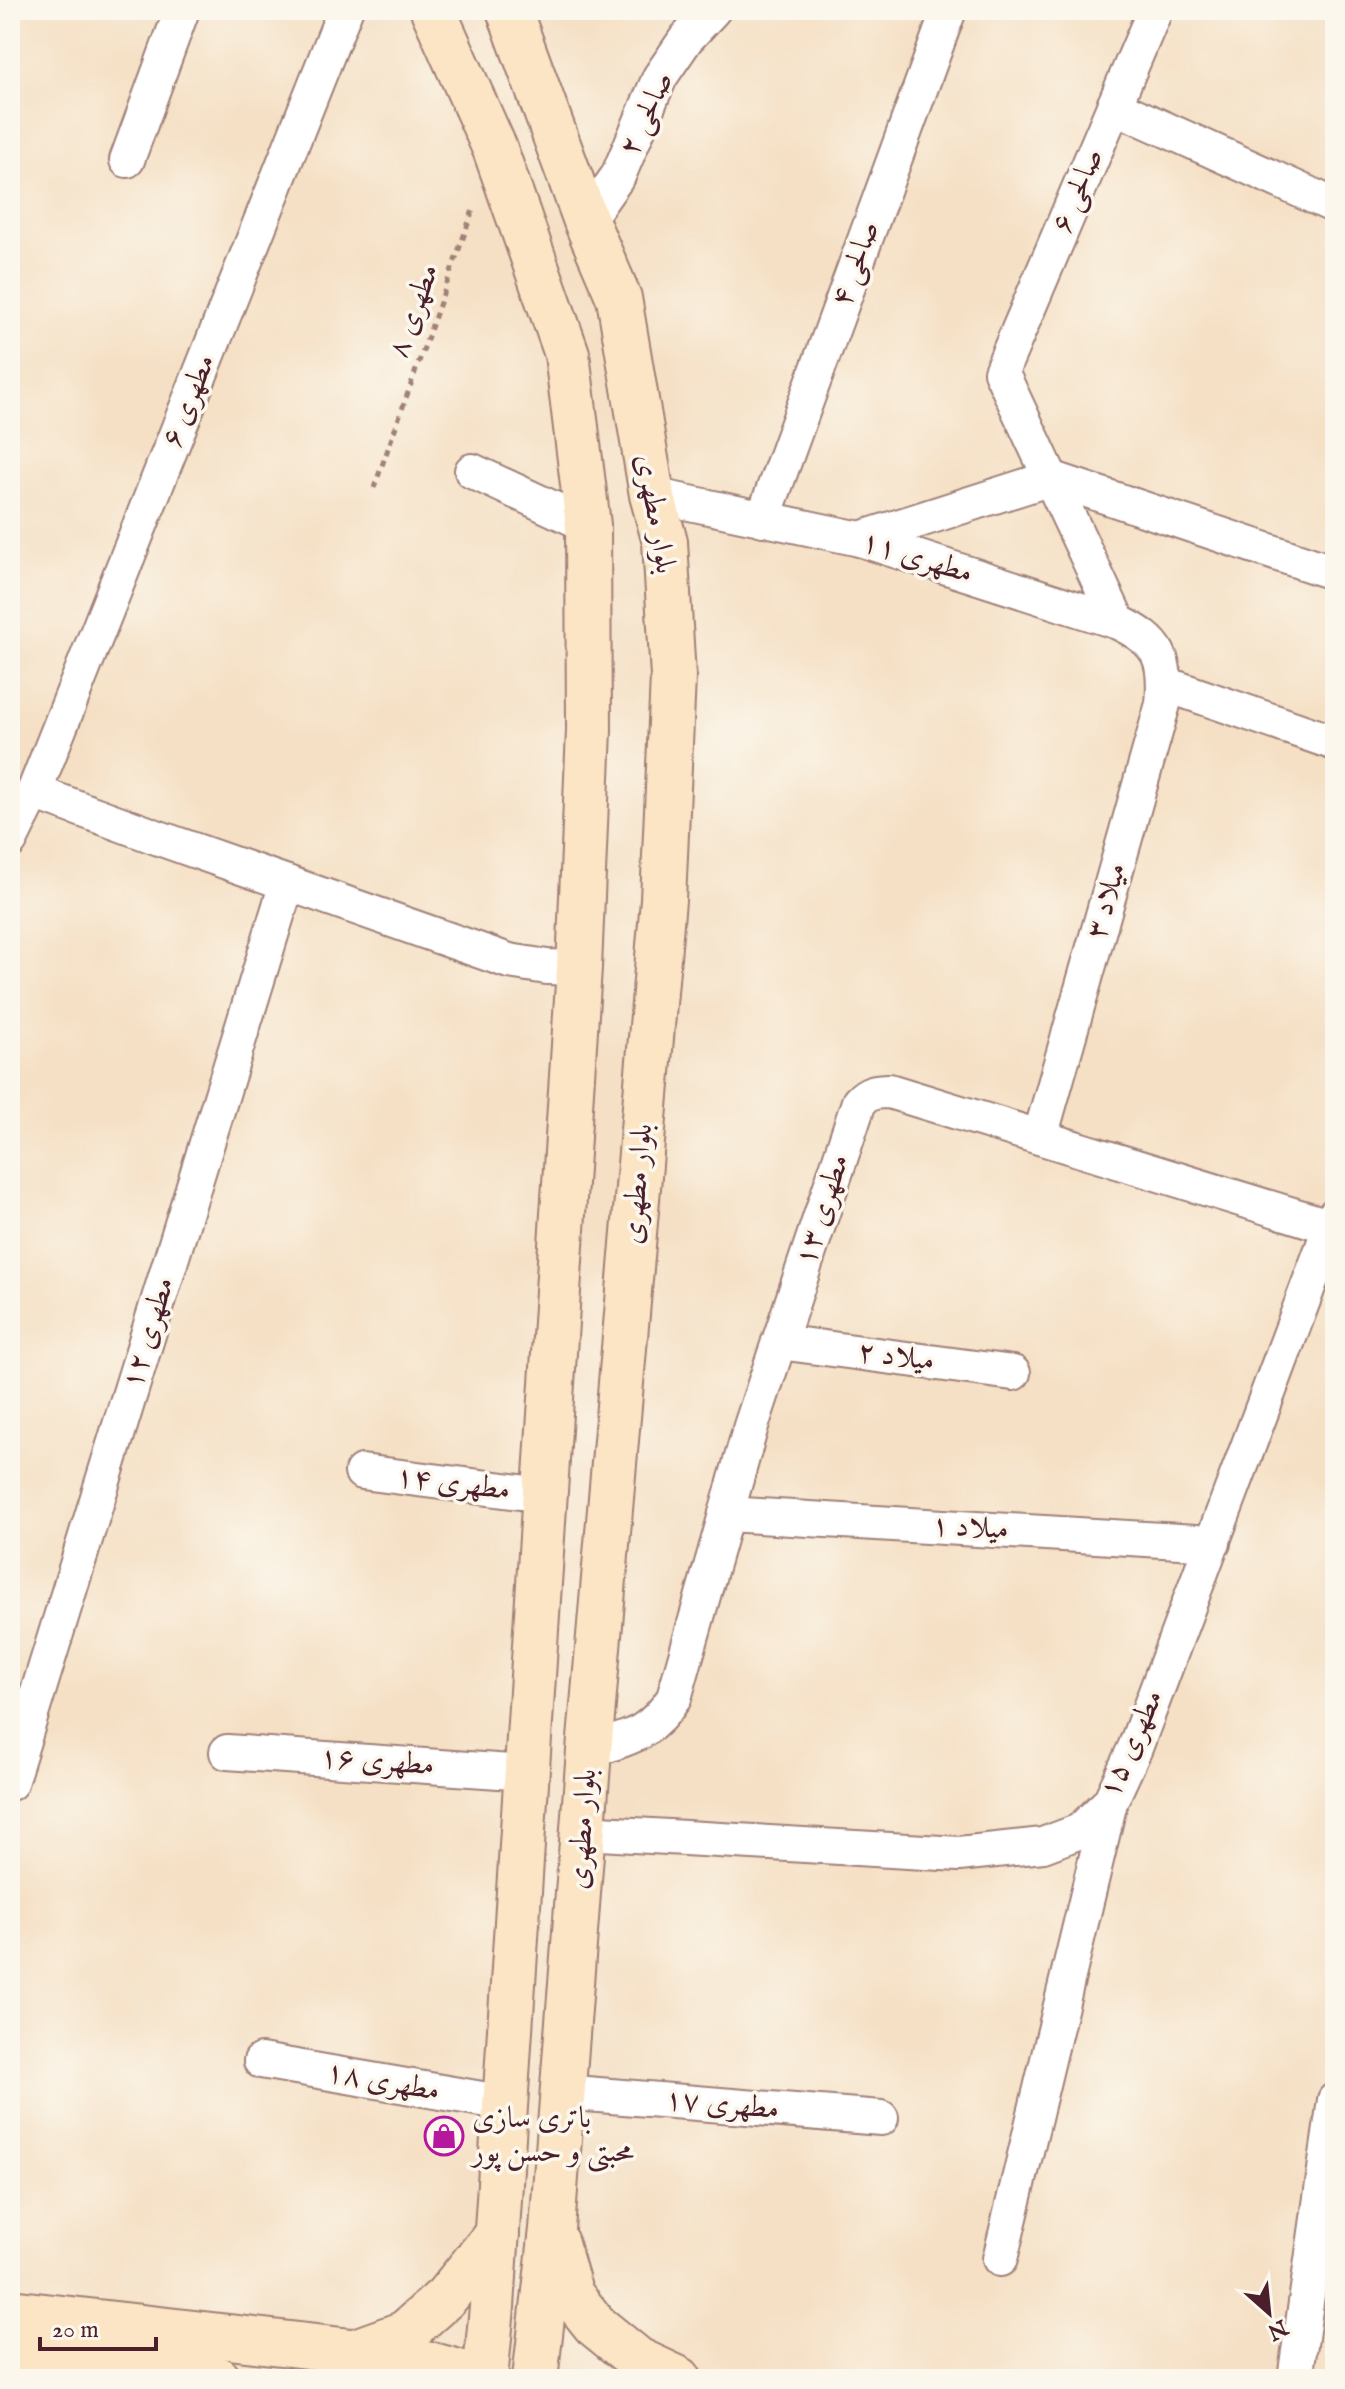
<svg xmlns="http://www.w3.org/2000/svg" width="1345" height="2389" viewBox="0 0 1345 2389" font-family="'IM FELL English',Amiri,serif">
<rect width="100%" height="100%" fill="#fbf7ec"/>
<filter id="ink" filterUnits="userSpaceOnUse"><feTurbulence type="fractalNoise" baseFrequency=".0125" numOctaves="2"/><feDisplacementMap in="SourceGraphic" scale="16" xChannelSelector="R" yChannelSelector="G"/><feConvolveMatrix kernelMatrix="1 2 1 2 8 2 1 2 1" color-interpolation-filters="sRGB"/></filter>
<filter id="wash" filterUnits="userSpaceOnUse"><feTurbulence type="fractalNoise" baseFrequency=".006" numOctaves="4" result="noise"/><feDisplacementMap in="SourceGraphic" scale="32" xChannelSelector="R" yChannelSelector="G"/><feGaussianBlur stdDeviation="1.8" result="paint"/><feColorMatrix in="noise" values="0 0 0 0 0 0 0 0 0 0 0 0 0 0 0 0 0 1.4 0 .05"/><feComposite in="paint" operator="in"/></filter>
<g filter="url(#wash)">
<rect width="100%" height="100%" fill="#f5e0c5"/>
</g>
<g filter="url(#ink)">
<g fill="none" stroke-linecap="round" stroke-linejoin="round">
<g stroke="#a08078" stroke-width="38">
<g id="minor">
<path d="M1114 106 1335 206"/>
<path d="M127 160 182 10"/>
<path d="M586 221 618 176 660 77 686 39 713 10"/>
<path d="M472 471 588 525"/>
<path d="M652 495 860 539 1118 622C1160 642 1167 658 1163 704L1040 1137"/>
<path d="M763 519 949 10"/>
<path d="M860 539 1051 478 1335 573"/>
<path d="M1118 622 1001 372 1155 10"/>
<path d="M1165 684 1335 743"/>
<path d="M34 792 159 838 509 961 547 967 579 968"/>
<path d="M10 841 34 792 345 10"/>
<path d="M779 1342 1013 1373"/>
<path d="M362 1472 544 1495"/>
<path d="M726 1514 1213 1543"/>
<path d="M589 1751C629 1737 649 1736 674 1698L751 1426 859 1102C868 1092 876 1091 889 1091L1335 1228"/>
<path d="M227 1752 527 1773"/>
<path d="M10 1783 287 883"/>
<path d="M583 1832 959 1854 1043 1845 1080 1831 1110 1802 1135 1748 1335 1215"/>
<path d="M261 2061 505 2103"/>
<path d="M562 2092 881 2118"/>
<path d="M1000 2259 1110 1802"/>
<path d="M1295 2379 1335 2100"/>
</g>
</g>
<g stroke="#a08078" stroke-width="48">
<g id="secondary">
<path d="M433 10 495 149 567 354 588 525 589 730 579 968 492 2307 485 2379"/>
<path d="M509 10 586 221 619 298 652 495 665 542 673 677 663 900 589 1751 552 2229 535 2379"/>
<path d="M556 2243 571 2295 595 2325 638 2360 679 2379"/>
<path d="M10 2312 403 2357 484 2379"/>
<path d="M10 2350 217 2379"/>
<path d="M358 2350 405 2333 446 2297 497 2234"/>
</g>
</g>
<path stroke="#a08078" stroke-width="5" stroke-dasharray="6 6" stroke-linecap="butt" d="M374 488 473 210"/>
<use href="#minor" stroke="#fff" stroke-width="34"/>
<use href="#secondary" stroke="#fce5c4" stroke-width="44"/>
</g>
</g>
<defs>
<g id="shop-ring" transform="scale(2)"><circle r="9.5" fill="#fbf7ec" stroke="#b5179e" stroke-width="1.5"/><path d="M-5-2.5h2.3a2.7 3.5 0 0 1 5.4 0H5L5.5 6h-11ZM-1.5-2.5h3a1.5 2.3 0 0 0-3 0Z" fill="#b5179e"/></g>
</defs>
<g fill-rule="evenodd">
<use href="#shop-ring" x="444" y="2136"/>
</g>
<g text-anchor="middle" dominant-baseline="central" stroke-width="7" stroke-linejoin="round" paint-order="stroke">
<g font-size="30" fill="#4a1f2b" stroke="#fbf7ec">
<text transform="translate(647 114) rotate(-65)">صالحی ۲</text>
<text transform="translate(1078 191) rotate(-67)">صالحی ۶</text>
<text transform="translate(856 264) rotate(-70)">صالحی ۴</text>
<text transform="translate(414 311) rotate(-70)">مطهری ۸</text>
<text transform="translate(189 401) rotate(-68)">مطهری ۶</text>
<text transform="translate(655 514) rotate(80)">بلوار مطهری</text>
<text transform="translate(917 558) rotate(17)">مطهری ۱۱</text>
<text transform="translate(1107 901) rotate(-74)">میلاد ۳</text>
<text transform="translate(638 1184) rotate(-85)">بلوار مطهری</text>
<text transform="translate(823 1210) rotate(-72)">مطهری ۱۳</text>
<text transform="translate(149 1333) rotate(-73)">مطهری ۱۲</text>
<text transform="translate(896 1357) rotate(7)">میلاد ۲</text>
<text transform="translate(453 1484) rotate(7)">مطهری ۱۴</text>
<text transform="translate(970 1528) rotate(3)">میلاد ۱</text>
<text transform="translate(1132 1744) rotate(-66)">مطهری ۱۵</text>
<text transform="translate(377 1762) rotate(4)">مطهری ۱۶</text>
<text transform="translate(583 1829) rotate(-86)">بلوار مطهری</text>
<text transform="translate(383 2082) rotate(10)">مطهری ۱۸</text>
<text transform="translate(722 2105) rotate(5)">مطهری ۱۷</text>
</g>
<g font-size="30" fill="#4a1f2b" stroke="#fbf7ec" text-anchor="start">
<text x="472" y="2119">باتری سازی<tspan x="472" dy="34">محبتی و حسن پور</tspan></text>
</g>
</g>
<rect width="1345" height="2389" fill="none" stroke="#fbf7ec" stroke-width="40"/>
<g transform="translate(1269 2313) rotate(153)" stroke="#fbf7ec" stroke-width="6" paint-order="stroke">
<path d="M0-6L14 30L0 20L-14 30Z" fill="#4a1f2b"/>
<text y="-12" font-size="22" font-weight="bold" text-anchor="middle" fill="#4a1f2b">N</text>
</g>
<path d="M40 2337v12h116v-12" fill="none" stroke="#4a1f2b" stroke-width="4"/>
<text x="52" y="2337" font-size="24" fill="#4a1f2b" stroke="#fbf7ec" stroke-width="6" paint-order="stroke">20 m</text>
</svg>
